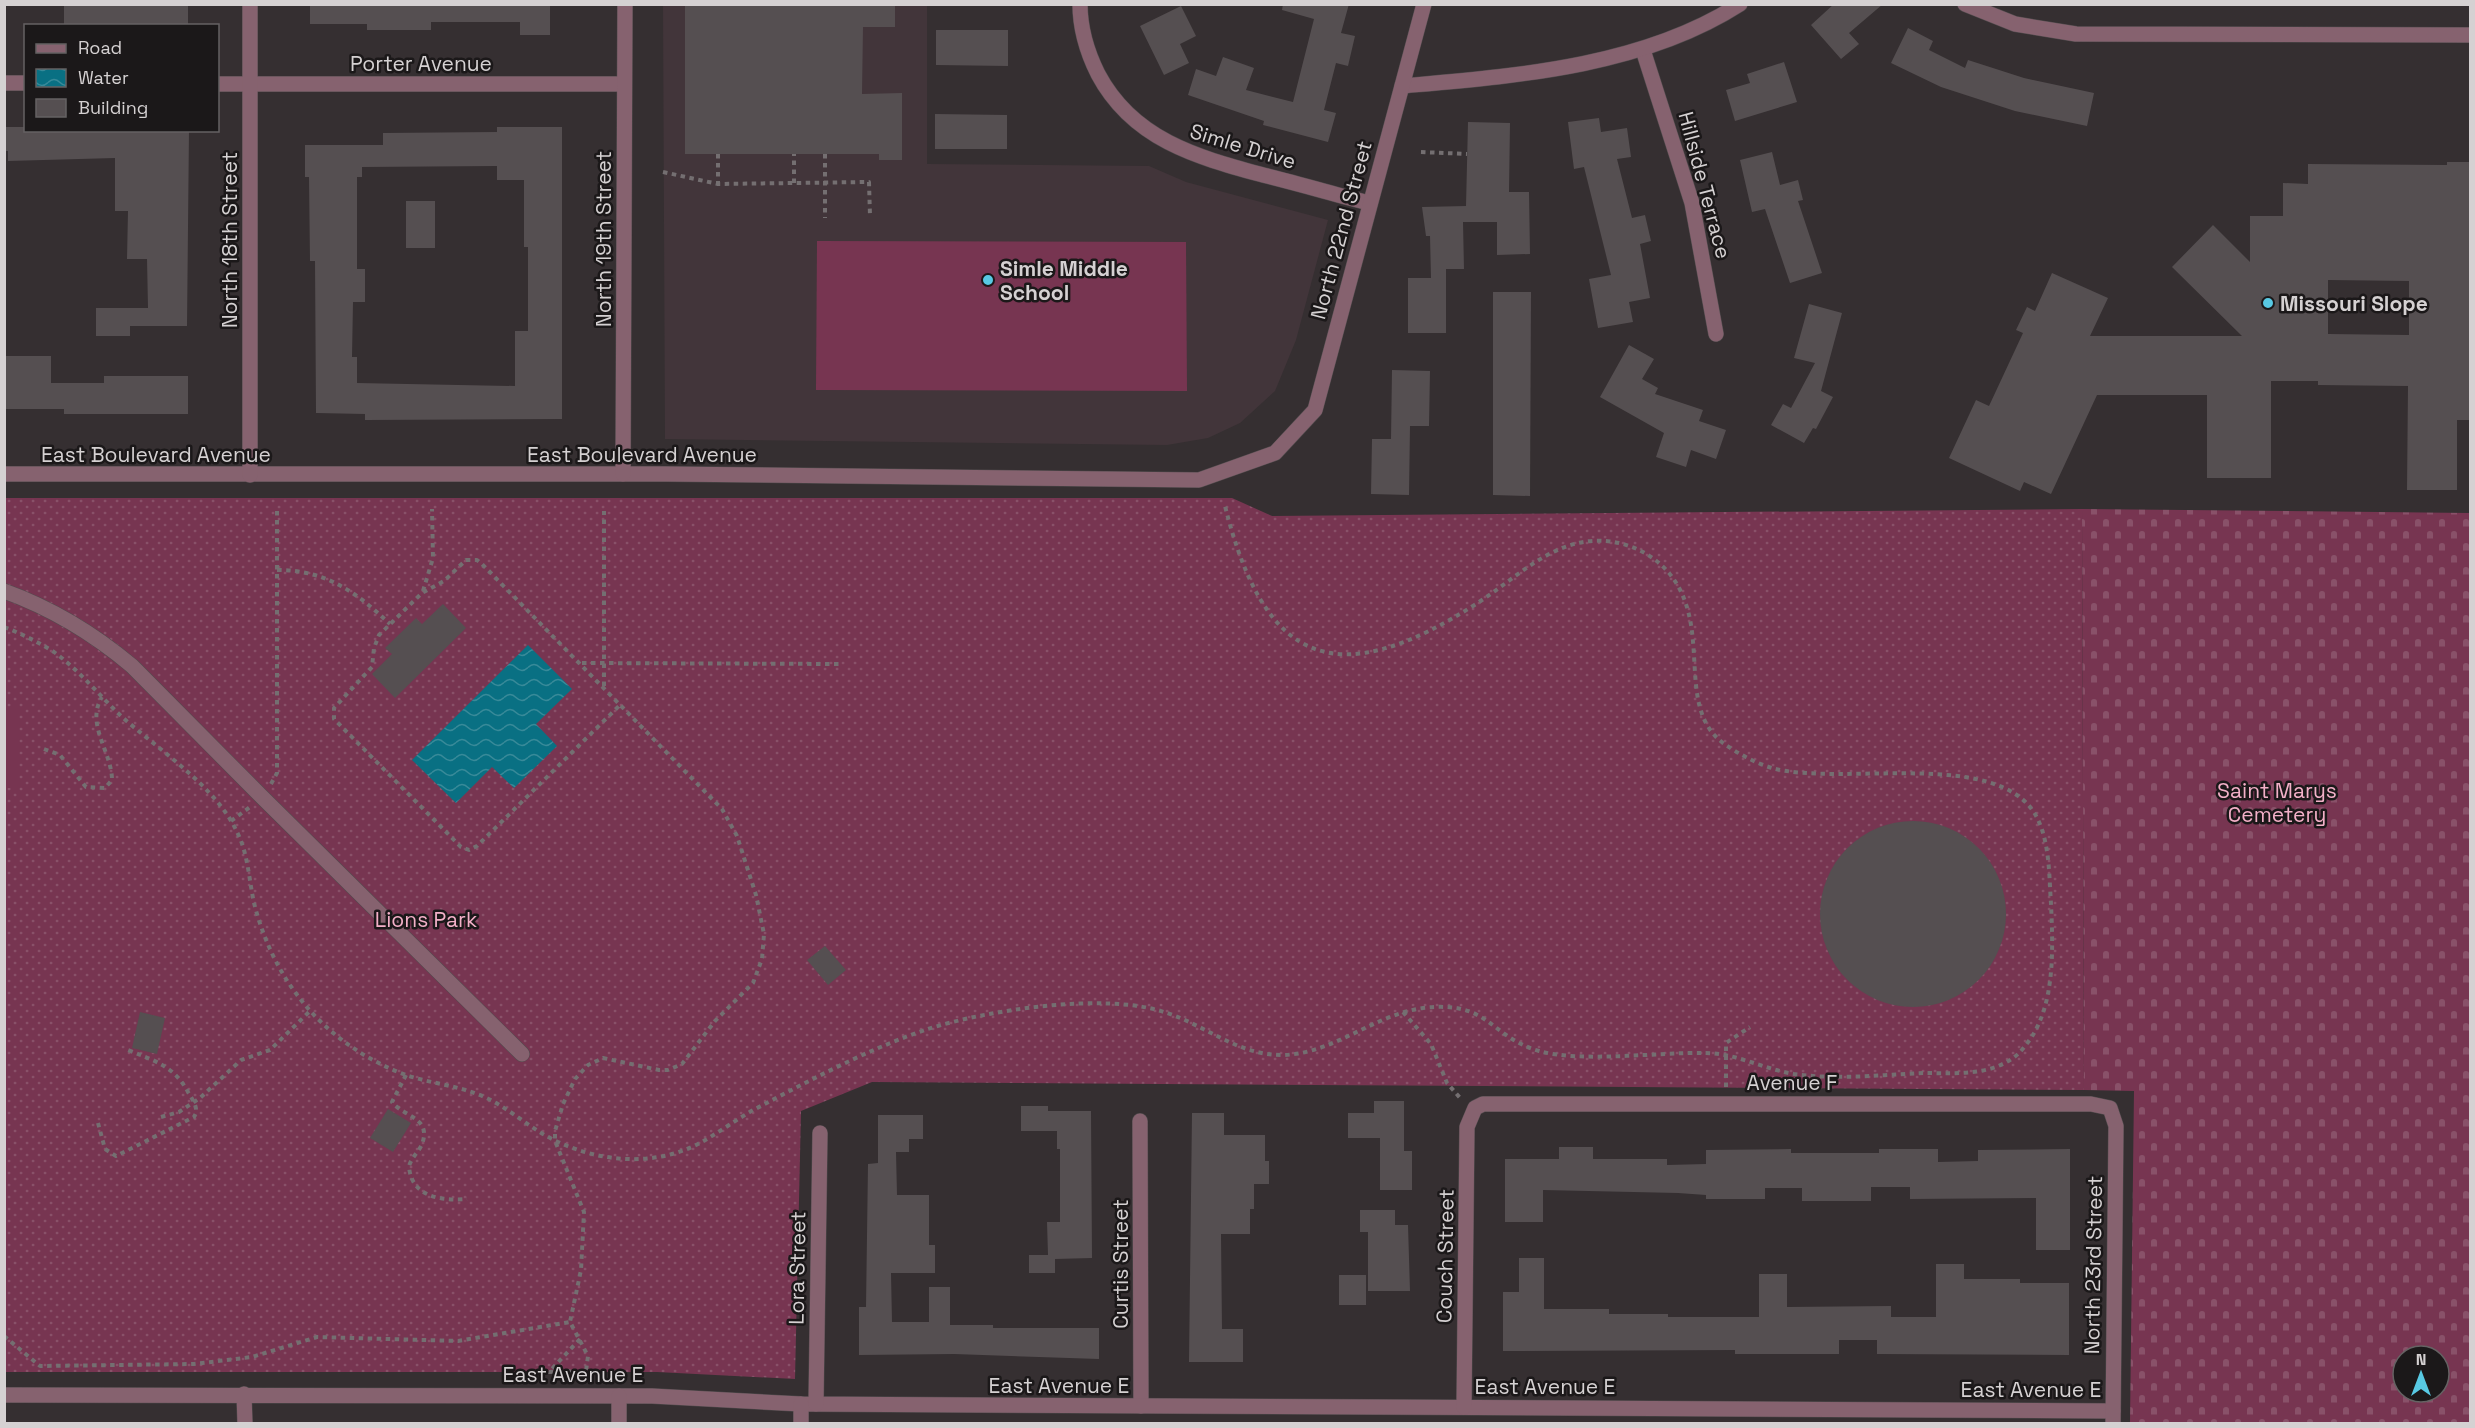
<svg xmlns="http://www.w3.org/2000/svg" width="2475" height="1428" viewBox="0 0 2475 1428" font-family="'Space Grotesk',sans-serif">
<defs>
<pattern id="grass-dots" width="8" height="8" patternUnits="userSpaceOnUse" patternTransform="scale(1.5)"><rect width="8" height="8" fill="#773551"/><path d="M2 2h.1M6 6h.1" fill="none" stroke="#895169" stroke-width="1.8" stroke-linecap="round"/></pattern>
<pattern id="cemetery-stones" width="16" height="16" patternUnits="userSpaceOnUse" patternTransform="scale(1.5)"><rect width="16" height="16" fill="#773551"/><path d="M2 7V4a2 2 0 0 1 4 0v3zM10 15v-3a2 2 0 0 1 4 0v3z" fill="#895169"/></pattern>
<pattern id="water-waves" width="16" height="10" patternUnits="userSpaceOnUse" patternTransform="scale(1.5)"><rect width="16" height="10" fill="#097083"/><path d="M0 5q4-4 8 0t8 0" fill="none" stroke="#388a99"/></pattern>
</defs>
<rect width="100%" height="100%" fill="#352f31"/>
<path fill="#42353a" d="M663 5H927V164L1149 166 1186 182 1328 220 1296 340 1275 391 1240 423 1208 438 1167 445 665 439Z"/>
<path fill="url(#grass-dots)" d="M4 498H1232L1272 516 2082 509 2084 1090 872 1082 801 1111 795 1379 657 1372H5Z"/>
<path fill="url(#cemetery-stones)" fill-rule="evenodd" d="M2082 509 2470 513V1423H2130L2134 1091 2084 1090ZM2403 1356H2439V1392H2403Z"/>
<g fill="#773551">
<path d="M817 241 1186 242 1187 391 816 390Z"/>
<rect x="5" y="709" width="13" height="79"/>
</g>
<path fill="url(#water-waves)" d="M528 645 572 689 536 724 557 746 514 788 492 767 456 803 412 760Z"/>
<g fill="#554f51" fill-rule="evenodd">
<rect x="64" y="4" width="124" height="22"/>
<path d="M310 4H550V35H520V22H431V30H367V24H310Z"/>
<path d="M685 4H895V27H863L862 94 902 93V160H879V154H685Z"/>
<path d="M1283 4H1349L1341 33 1355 36 1348 66 1336 63 1324 110 1336 113 1328 142 1263 125 1264 121 1188 95 1196 69 1216 76 1223 57 1254 68 1246 90 1293 102 1314 19 1282 10Z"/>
<path d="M1834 4H1883L1849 33 1859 44 1841 59 1811 25Z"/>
<path d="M1181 6 1196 36 1180 44 1189 63 1164 75 1140 26Z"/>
<path d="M1908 28 1933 41 1929 50 1965 68 1968 60 2024 78 2094 93 2087 126 2015 111 1941 87 1891 63Z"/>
<path d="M936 30H1008V66L936 65Z"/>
<path d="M1784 62 1797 102 1735 121 1726 90 1750 83 1747 74Z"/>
<path d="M935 114 1007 115V149H935Z"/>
<path d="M1599 118 1601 132 1627 128 1631 157 1617 159 1632 218 1645 215 1651 241 1640 244 1650 298 1629 302 1633 322 1598 328 1589 279 1611 275 1584 167 1574 169 1568 122Z"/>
<path d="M1468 122 1510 123 1509 192H1529L1530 254 1497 255V222H1463L1464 269H1446V333H1408V278H1431L1430 236H1426L1422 207 1466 206Z"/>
<path d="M4 127H26V130H189L187 326H130V336H96V308H148L147 259H127L128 211H115V158L8 161V151H4Z"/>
<path d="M497 127H562V419L365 420V414L316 413 315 261H310L309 177H305V145H383V133L497 132ZM497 166V180H524V247H528V331H515V386L357 383V357H352L353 302H365V269H357V177H362V167Z"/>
<path d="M1772 152 1780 185 1798 180 1803 200 1798 201 1822 273 1790 283 1765 209 1752 212 1740 160Z"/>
<path d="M2447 162H2470V420H2457V490H2407L2408 386 2318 385V381H2271V478H2207V395H2097L2051 494 2024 482 2020 491 1949 458 1976 400 1989 406 2023 333 2016 330 2027 307 2035 311 2052 273 2108 298 2090 336H2242L2172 267 2213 225 2250 262V216H2283V183L2308 184V164L2447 165ZM2328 280 2409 281V335L2328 334Z"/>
<rect x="406" y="201" width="29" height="47"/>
<path d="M1493 292H1531L1530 496 1493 495Z"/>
<path d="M1809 304 1842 313 1821 391 1833 397 1816 429 1813 428 1804 443 1771 425 1783 404 1791 408 1815 363 1794 358Z"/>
<path d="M1629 345 1654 359 1642 379 1658 388 1655 394 1703 410 1699 421 1726 430 1716 459 1691 450 1686 467 1656 457 1664 433 1600 397Z"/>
<path d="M4 356H51V383H104V376H188V414H64V409H4Z"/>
<path d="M1392 370 1430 371 1429 426H1410L1409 495 1371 494 1372 439H1391Z"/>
<path d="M443 604 466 628 395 698 372 674 392 654 385 648 416 618 422 624Z"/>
<circle cx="1913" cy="914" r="93"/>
<path d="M825 946 846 970 828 985 807 960Z"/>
<path d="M140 1012 165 1018 157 1054 132 1048Z"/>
<path d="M1374 1101H1404V1151H1412V1190H1380V1138H1348V1113H1374Z"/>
<path d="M1021 1106H1048V1111H1091L1092 1258 1055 1259V1273H1029V1255H1048L1047 1222H1060V1149H1057V1131H1021Z"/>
<path d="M388 1109 411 1123 393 1152 370 1138Z"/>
<path d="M1192 1113H1224V1135H1265V1161H1269V1184H1254V1209H1250V1234H1221L1222 1329H1243V1362H1189Z"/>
<path d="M878 1115H923V1139H909V1152H896L897 1195H929V1245H935V1273H891L892 1322H929V1287H950V1325H993V1328H1099V1359L954 1354 859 1355V1307H866L868 1164 878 1163Z"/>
<path d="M1559 1147H1593V1159H1667V1165L1706 1164V1150L1791 1149V1153H1879V1149H1938V1162L1978 1161V1150L2070 1149V1250H2036V1198L1910 1199V1187H1871V1201H1802V1188H1765V1199H1706V1195L1678 1193 1543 1190V1222H1505V1159H1559Z"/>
<path d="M1360 1210H1395V1225H1408L1410 1291H1368V1232H1360Z"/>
<path d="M1519 1258H1544V1309H1609V1314H1668V1317H1759V1274H1787V1307L1891 1306V1317H1936V1264H1964V1279H2020V1283H2069V1355L1877 1354V1340H1839V1354H1735V1350L1503 1351V1292H1519Z"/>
<rect x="1339" y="1275" width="27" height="30"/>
</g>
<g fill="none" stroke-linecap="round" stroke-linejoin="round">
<g stroke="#524c4e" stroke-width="16">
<g id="minor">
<path d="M1080 4C1080 29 1087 52 1098 74 1133 140 1197 157 1263 175 1299 184 1334 194 1369 203"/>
<path d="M1965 4 2015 24 2076 34 2470 35"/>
<path d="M1643 50 1692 203 1716 334"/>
<path d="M4 83H26"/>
<path d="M218 84H624"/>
<path d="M1402 86C1515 76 1642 67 1740 4"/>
<path d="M4 474H666L1199 480 1275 453 1315 410 1424 4"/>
<path d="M623 474 625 4"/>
<path d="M250 475V4"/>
<path d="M4 591C51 608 94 634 132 666L261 796 522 1054"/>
<path d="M1140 1121 1141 1406"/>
<path d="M244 1394 245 1424"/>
<path d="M4 1395 652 1396 801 1404 2113 1411"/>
<path d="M619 1396V1424"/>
<path d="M816 1404 820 1133"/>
<path d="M1464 1407 1467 1127 1475 1108 1483 1104H2091L2110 1108 2116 1126 2113 1424"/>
<path d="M801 1424V1404"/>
</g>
</g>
<g stroke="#746f71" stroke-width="4" stroke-dasharray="4.5 4.5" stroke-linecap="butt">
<path d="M1421 152 1467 154"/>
<path d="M718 154V184"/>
<path d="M825 154V218"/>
<path d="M663 172 718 184 869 182 870 216"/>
<path d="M794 183V154"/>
<path d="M277 570C326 570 356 592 390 624"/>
<path d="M423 591 433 558 432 509"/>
<path d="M4 627C22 634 38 642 54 652 79 670 98 694 120 715 157 749 216 786 237 832 248 853 249 880 254 903 265 946 284 983 314 1015 340 1042 371 1062 406 1075 429 1083 454 1085 477 1094 507 1105 528 1128 556 1141 600 1162 653 1167 698 1144 719 1133 739 1117 761 1106 812 1079 873 1047 928 1029 987 1010 1104 992 1164 1012 1206 1025 1238 1056 1284 1055 1335 1053 1373 1015 1423 1008 1490 1000 1488 1036 1539 1051 1582 1063 1658 1052 1705 1053 1736 1053 1763 1069 1794 1074 1836 1080 1880 1075 1923 1073 1946 1073 1973 1075 1996 1067 2008 1062 2017 1057 2025 1046 2056 1009 2053 949 2051 904 2049 875 2050 840 2035 814 1995 748 1841 787 1772 768 1755 763 1737 753 1723 743 1674 706 1714 627 1669 573 1657 559 1641 549 1623 544 1562 528 1523 574 1476 604 1337 693 1265 666 1225 506"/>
<path d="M582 663 841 664"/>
<path d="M604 686V511"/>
<path d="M44 749 60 755 86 787 105 788 112 780C112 752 85 724 102 697"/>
<path d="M271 784 277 773V509"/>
<path d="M231 821 250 807"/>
<path d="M1403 1012 1431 1044 1447 1083 1461 1099"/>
<path d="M406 1075 392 1102C402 1116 430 1117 423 1141 421 1150 412 1156 409 1166 411 1198 443 1201 467 1199"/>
<path d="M1726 1087V1043L1750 1027"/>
<path d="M161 1117 179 1112 200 1098 241 1060 270 1050 310 1011"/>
<path d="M98 1123 105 1149 116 1156 194 1117 196 1113C197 1105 192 1099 188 1092 174 1066 155 1061 128 1050"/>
<path d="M4 1336 40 1366 194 1364 252 1357 317 1337 458 1341 570 1322"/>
<path d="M580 1339 549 1372 569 1371 583 1377"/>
<path d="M585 1379 588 1356 570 1322 581 1270 584 1212 555 1141V1131L563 1104 575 1079 588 1065 603 1058 659 1070H668L682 1064 715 1021 753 983 762 959 764 934 756 895 737 836 722 809 482 564 477 560H466L444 581 422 593 379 635 374 648 372 667 334 708V719L461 847 469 850 477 846 621 704"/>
</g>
<use href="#minor" stroke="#86626f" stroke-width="15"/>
</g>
<g fill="#58c9e3" stroke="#1b1819" stroke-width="2">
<circle cx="988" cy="280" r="6"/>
<circle cx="2268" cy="303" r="6"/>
</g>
<g text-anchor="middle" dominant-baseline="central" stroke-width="5" stroke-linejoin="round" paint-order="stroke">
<g font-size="21" fill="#d5d1d2" stroke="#1b1819">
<text x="421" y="63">Porter Avenue</text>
<text transform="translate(1243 146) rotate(17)">Simle Drive</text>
<text transform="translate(1705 185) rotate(75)">Hillside Terrace</text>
<text transform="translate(1341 230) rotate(-75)">North 22nd Street</text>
<text transform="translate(603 239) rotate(-90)">North 19th Street</text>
<text transform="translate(229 240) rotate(-90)">North 18th Street</text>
<text x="156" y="454">East Boulevard Avenue</text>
<text x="642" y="454">East Boulevard Avenue</text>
<text x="1792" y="1082">Avenue F</text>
<text transform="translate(1445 1256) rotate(-89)">Couch Street</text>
<text transform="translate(1120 1264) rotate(-90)">Curtis Street</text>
<text transform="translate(2093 1265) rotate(-89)">North 23rd Street</text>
<text transform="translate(797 1268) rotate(-89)">Lora Street</text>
<text x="573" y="1374">East Avenue E</text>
<text x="1059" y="1385">East Avenue E</text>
<text x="1545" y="1386">East Avenue E</text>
<text x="2031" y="1389">East Avenue E</text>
</g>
<g font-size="21" font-weight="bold" fill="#d5d1d2" stroke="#1b1819" text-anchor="start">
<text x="1000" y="268">Simle Middle<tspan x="1000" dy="24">School</tspan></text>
<text x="2280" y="303">Missouri Slope</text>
</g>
<g font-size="21" fill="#f3b0c8" stroke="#1b1819">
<text x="2277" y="790">Saint Marys<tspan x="2277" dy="24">Cemetery</tspan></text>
<text x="426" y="919">Lions Park</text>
</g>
</g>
<rect width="2475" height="1428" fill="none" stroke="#d5d1d2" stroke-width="12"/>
<rect x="24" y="24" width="195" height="108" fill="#1b1819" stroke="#656263" stroke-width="1.5"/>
<rect x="36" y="44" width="30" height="9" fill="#86626f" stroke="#656263" stroke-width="1.5"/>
<text x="78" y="54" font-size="18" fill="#d5d1d2">Road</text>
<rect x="36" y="69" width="30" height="18" fill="url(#water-waves)" stroke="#656263" stroke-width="1.5"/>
<text x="78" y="84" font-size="18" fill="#d5d1d2">Water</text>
<rect x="36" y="99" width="30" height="18" fill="#554f51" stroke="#656263" stroke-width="1.5"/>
<text x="78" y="114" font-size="18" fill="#d5d1d2">Building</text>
<g transform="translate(2421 1374)"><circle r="28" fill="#1b1819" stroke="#656263" stroke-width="1.5"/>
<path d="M0-4.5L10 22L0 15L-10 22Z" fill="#58c9e3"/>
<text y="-9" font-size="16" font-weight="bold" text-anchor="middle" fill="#d5d1d2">N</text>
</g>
</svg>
